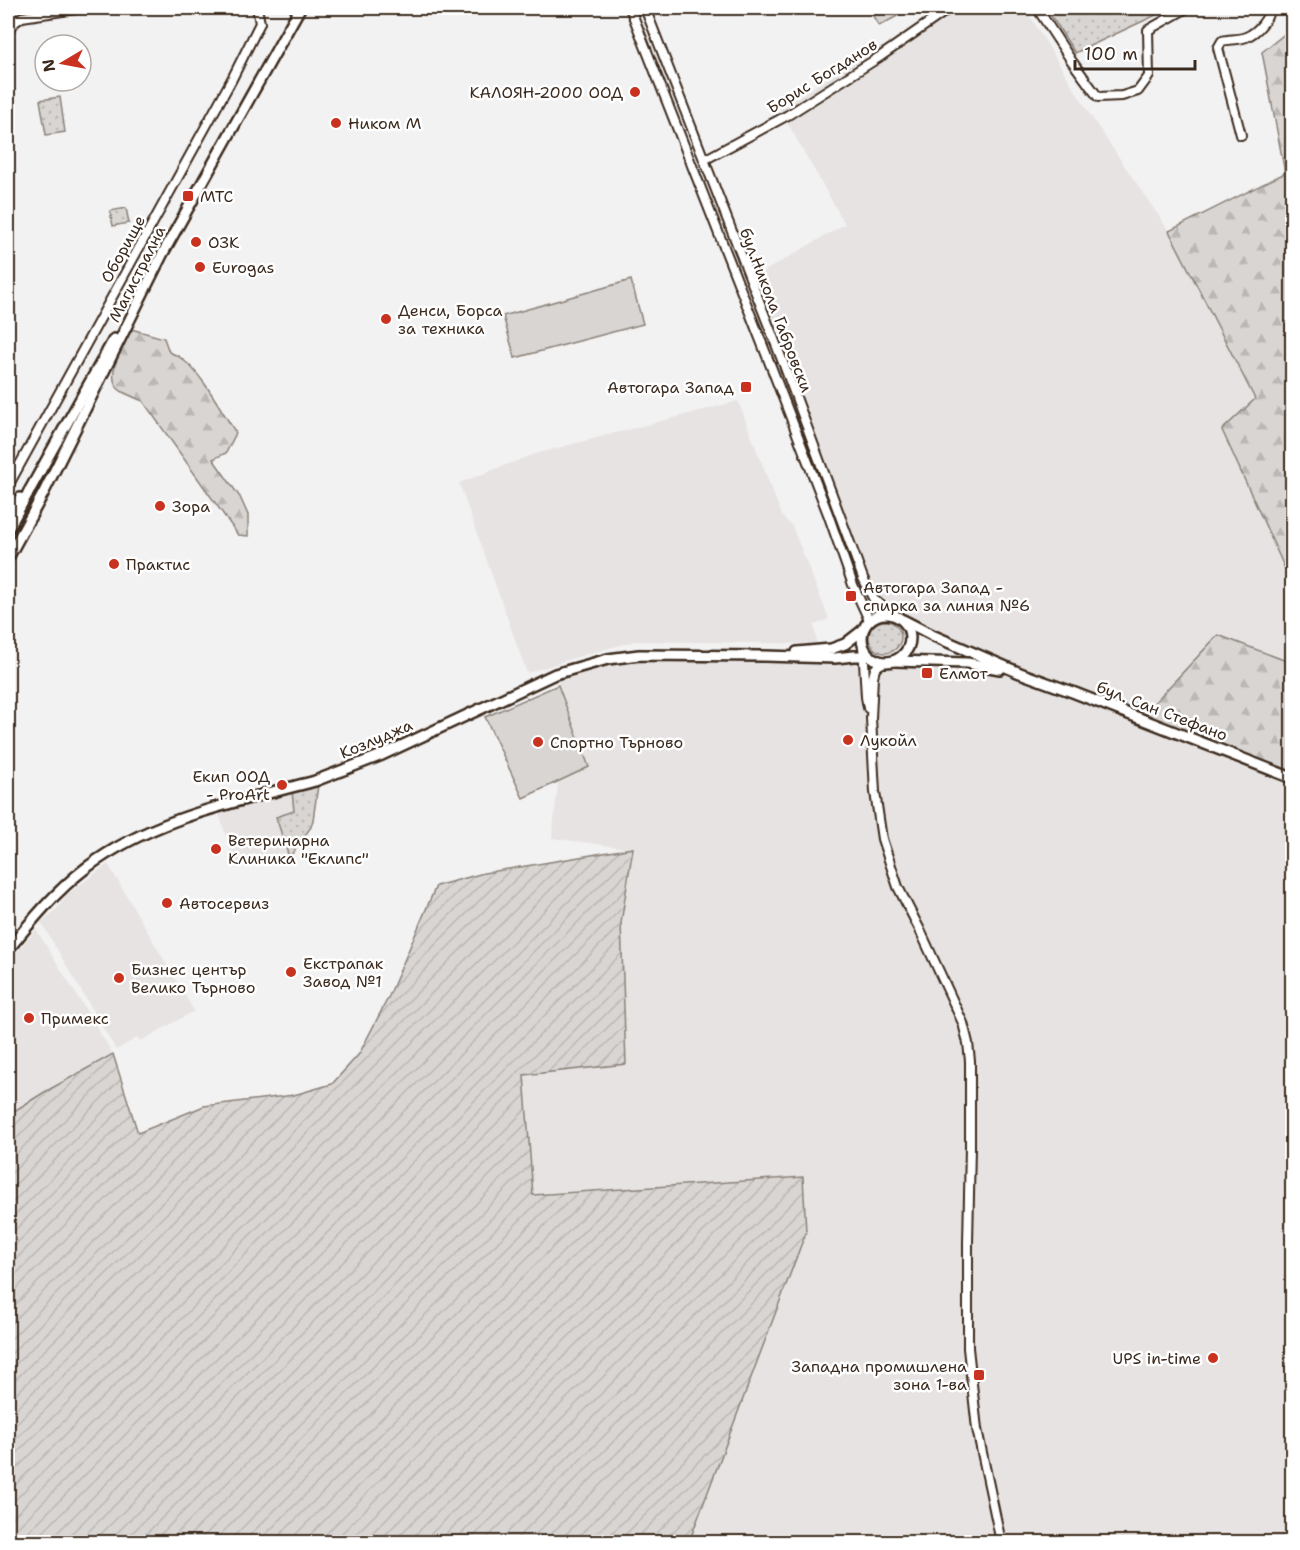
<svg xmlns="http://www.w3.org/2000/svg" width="1300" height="1550" viewBox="0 0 1300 1550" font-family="'Shantell Sans',sans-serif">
<defs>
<pattern id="grass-dots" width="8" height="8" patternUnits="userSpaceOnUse" patternTransform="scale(1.5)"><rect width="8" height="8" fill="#d8d5d2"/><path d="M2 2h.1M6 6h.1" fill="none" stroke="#bab7b4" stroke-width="1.8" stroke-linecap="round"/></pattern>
<pattern id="forest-firs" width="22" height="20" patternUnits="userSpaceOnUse" patternTransform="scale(1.5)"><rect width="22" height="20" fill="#d8d5d2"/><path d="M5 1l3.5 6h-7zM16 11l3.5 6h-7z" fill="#bab7b4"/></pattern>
<pattern id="garden-furrows" width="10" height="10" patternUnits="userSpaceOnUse" patternTransform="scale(1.5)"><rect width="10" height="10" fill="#d8d5d2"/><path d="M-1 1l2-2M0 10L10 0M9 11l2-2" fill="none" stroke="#bab7b4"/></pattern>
</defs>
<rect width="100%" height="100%" fill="#f3f2f2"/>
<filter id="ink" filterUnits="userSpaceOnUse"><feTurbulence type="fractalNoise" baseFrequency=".0167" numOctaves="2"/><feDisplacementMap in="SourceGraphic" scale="12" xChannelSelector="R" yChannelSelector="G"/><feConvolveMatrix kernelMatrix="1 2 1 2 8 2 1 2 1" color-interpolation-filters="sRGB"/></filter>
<g filter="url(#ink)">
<g fill="#e6e3e2">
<path d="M958 8H1025L1094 121 1169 231 1255 399 1222 431 1292 584V656L1289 662 1292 778V1542H689L803 1177 533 1196 524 1075 626 1064 621 923 633 849 552 838 558 782 589 766 555 674 608 659 869 656 878 660 885 662 967 663 1015 672 903 620 892 614 874 600 750 277 758 275 845 224 779 108 876 49 923 32Z"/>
<path d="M738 401 782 516 792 526 829 619 814 625 817 644 635 641 577 657 527 673 459 483 535 454Z"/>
<path d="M292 791 294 811 276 817 288 854 236 869 219 813Z"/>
<path d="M108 864 194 1011 141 1041 137 1038 116 1050 41 922 58 908 66 895Z"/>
<path d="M36 929 113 1054 43 1093 8 1115V963Z"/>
</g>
<g fill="url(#grass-dots)" stroke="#8a8078" stroke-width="1.5">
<path d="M1046 8H1171L1075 53Z"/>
<path d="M60 97 65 132 46 135 40 100Z"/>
<path d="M126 208 129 223 113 226 110 211Z"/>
<circle cx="885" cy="637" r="16"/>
<path d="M318 785 313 820 311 827 291 855 288 854 276 817 294 811 292 791Z"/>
</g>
<g fill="url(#forest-firs)" stroke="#8a8078" stroke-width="1.5">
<path d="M1292 28V584L1222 430 1255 399 1169 231 1285 173 1262 52Z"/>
<path d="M131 329 164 338 169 352C174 354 179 356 182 359 202 373 222 412 236 433L226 453 213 459 240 497 248 515V536L238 535 143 401C136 398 128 395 121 391 102 378 124 345 131 329Z"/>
<path d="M1218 635 1289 662 1292 656V778L1139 719Z"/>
</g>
<path fill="url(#garden-furrows)" stroke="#8a8078" stroke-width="1.5" d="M633 848 621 923 626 1064 524 1075 533 1195 803 1177 806 1232 689 1542H8V1115L43 1093 113 1054 138 1133 204 1106 294 1095 332 1084 359 1054 389 996 436 886 484 873Z"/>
<g fill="#d8d5d2" stroke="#8a8078" stroke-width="1.5">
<path d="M868 8H912L879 26Z"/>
<path d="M631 280 643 324 515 358 503 316Z"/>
<path d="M558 685 589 767 523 798 485 717Z"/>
</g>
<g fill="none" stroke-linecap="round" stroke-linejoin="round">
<g stroke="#3b2a1e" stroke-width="12">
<g id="minor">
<path d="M630 8 772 369 828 514 853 585 869 620"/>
<path d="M645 8 784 365 863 578 874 600 892 614"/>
<path d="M1037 8 1071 60 1098 97 1122 96 1138 91 1149 76 1148 30 1187 8"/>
<path d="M8 30 15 22 22 17 83 8"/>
<path d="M1241 135 1218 48 1222 41C1230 39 1239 40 1246 37 1258 32 1268 19 1270 8"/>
<path d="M704 160 788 115 881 56 950 8"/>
<path d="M8 486 232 79 260 23 257 8"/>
<path d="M863 644 866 697 868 708"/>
<path d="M885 662 879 665 875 669 873 677 871 718 875 792 882 839 898 887 919 928 963 1023 968 1043 970 1061V1147L968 1243V1348L977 1429 1001 1542"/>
</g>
</g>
<g stroke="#3b2a1e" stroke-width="14">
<g id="major">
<path d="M8 511 14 507 20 498"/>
<path d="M8 529 114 339"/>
<path d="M8 558 43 494 163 253 300 8"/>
<circle cx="886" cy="638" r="24"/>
<path d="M903 620 934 636 1020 673 1075 693 1292 778"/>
<path d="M797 652 831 649 845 644 863 630"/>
<path d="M894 661 967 663 1000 669"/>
<path d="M8 950C31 921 56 891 86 868 152 818 236 802 315 781L382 755 555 674 608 659 639 655 764 656 835 658 854 656H869"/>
</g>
</g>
<use href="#minor" stroke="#fff" stroke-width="8"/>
<use href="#major" stroke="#fff" stroke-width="9"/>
</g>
</g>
<g fill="#c8321e" stroke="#fff" stroke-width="2">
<circle cx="635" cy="92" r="6"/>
<circle cx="336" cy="123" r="6"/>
<rect x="182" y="190" width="12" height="12" rx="3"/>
<circle cx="196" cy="242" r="6"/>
<circle cx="200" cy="267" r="6"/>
<circle cx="386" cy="319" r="6"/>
<rect x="740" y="381" width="12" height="12" rx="3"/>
<circle cx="160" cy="506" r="6"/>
<circle cx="114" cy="564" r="6"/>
<rect x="845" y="590" width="12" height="12" rx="3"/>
<rect x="921" y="667" width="12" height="12" rx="3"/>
<circle cx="848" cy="740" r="6"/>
<circle cx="538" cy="742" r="6"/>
<circle cx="282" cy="785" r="6"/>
<circle cx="216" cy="849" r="6"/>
<circle cx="167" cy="903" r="6"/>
<circle cx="291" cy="972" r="6"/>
<circle cx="119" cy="978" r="6"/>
<circle cx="29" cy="1018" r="6"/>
<circle cx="1213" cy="1358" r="6"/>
<rect x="973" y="1369" width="12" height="12" rx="3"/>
</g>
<g text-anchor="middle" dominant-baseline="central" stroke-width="5" stroke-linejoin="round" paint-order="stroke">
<g font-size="16" fill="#3b2a1e" stroke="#fff">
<text transform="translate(822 76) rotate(-32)">Борис Богданов</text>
<text transform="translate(123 249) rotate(-61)">Оборище</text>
<text transform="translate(137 274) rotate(-63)">Магистрална</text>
<text transform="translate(776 310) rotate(69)">бул.Никола Габровски</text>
<text transform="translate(1162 711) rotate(21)">бул. Сан Стефано</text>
<text transform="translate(376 739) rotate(-23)">Козлуджа</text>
</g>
<g font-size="16" fill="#3b2a1e" stroke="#fff" text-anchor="start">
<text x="623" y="92" text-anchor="end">КАЛОЯН-2000 ООД</text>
<text x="348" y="123">Ником М</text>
<text x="200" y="196">МТС</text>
<text x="208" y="242">ОЗК</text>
<text x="212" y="267">Eurogas</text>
<text x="398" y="310">Денси, Борса<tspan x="398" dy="18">за техника</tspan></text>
<text x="734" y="387" text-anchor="end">Автогара Запад</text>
<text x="172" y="506">Зора</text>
<text x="126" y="564">Практис</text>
<text x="863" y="587">Автогара Запад -<tspan x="863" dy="18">спирка за линия №6</tspan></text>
<text x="939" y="673">Елмот</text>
<text x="860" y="740">Лукойл</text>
<text x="550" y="742">Спортно Търново</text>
<text x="270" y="776" text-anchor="end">Екип ООД<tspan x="270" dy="18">- ProArt</tspan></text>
<text x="228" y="840">Ветеринарна<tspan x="228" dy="18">Клиника "Еклипс"</tspan></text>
<text x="179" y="903">Автосервиз</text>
<text x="303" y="963">Екстрапак<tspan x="303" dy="18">Завод №1</tspan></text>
<text x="131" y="969">Бизнес център<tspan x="131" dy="18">Велико Търново</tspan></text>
<text x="41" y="1018">Примекс</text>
<text x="1201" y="1358" text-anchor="end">UPS in-time</text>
<text x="967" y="1366" text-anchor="end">Западна промишлена<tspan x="967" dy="18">зона 1-ва</tspan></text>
</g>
</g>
<rect width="1300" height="1550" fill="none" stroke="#fff" stroke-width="30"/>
<rect x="15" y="15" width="1270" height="1520" fill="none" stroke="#3b2a1e" stroke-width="2" filter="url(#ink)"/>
<g transform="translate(63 63) rotate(260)"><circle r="28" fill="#ffffff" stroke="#b1aaa5" stroke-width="1.5"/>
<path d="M0-4.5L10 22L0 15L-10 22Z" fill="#c8321e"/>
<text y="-9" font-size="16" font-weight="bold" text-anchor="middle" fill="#3b2a1e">N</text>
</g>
<path d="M1075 60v9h120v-9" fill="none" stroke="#3b2a1e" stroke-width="3"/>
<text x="1084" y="60" font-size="18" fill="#3b2a1e" stroke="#ffffff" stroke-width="4.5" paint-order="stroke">100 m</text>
</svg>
